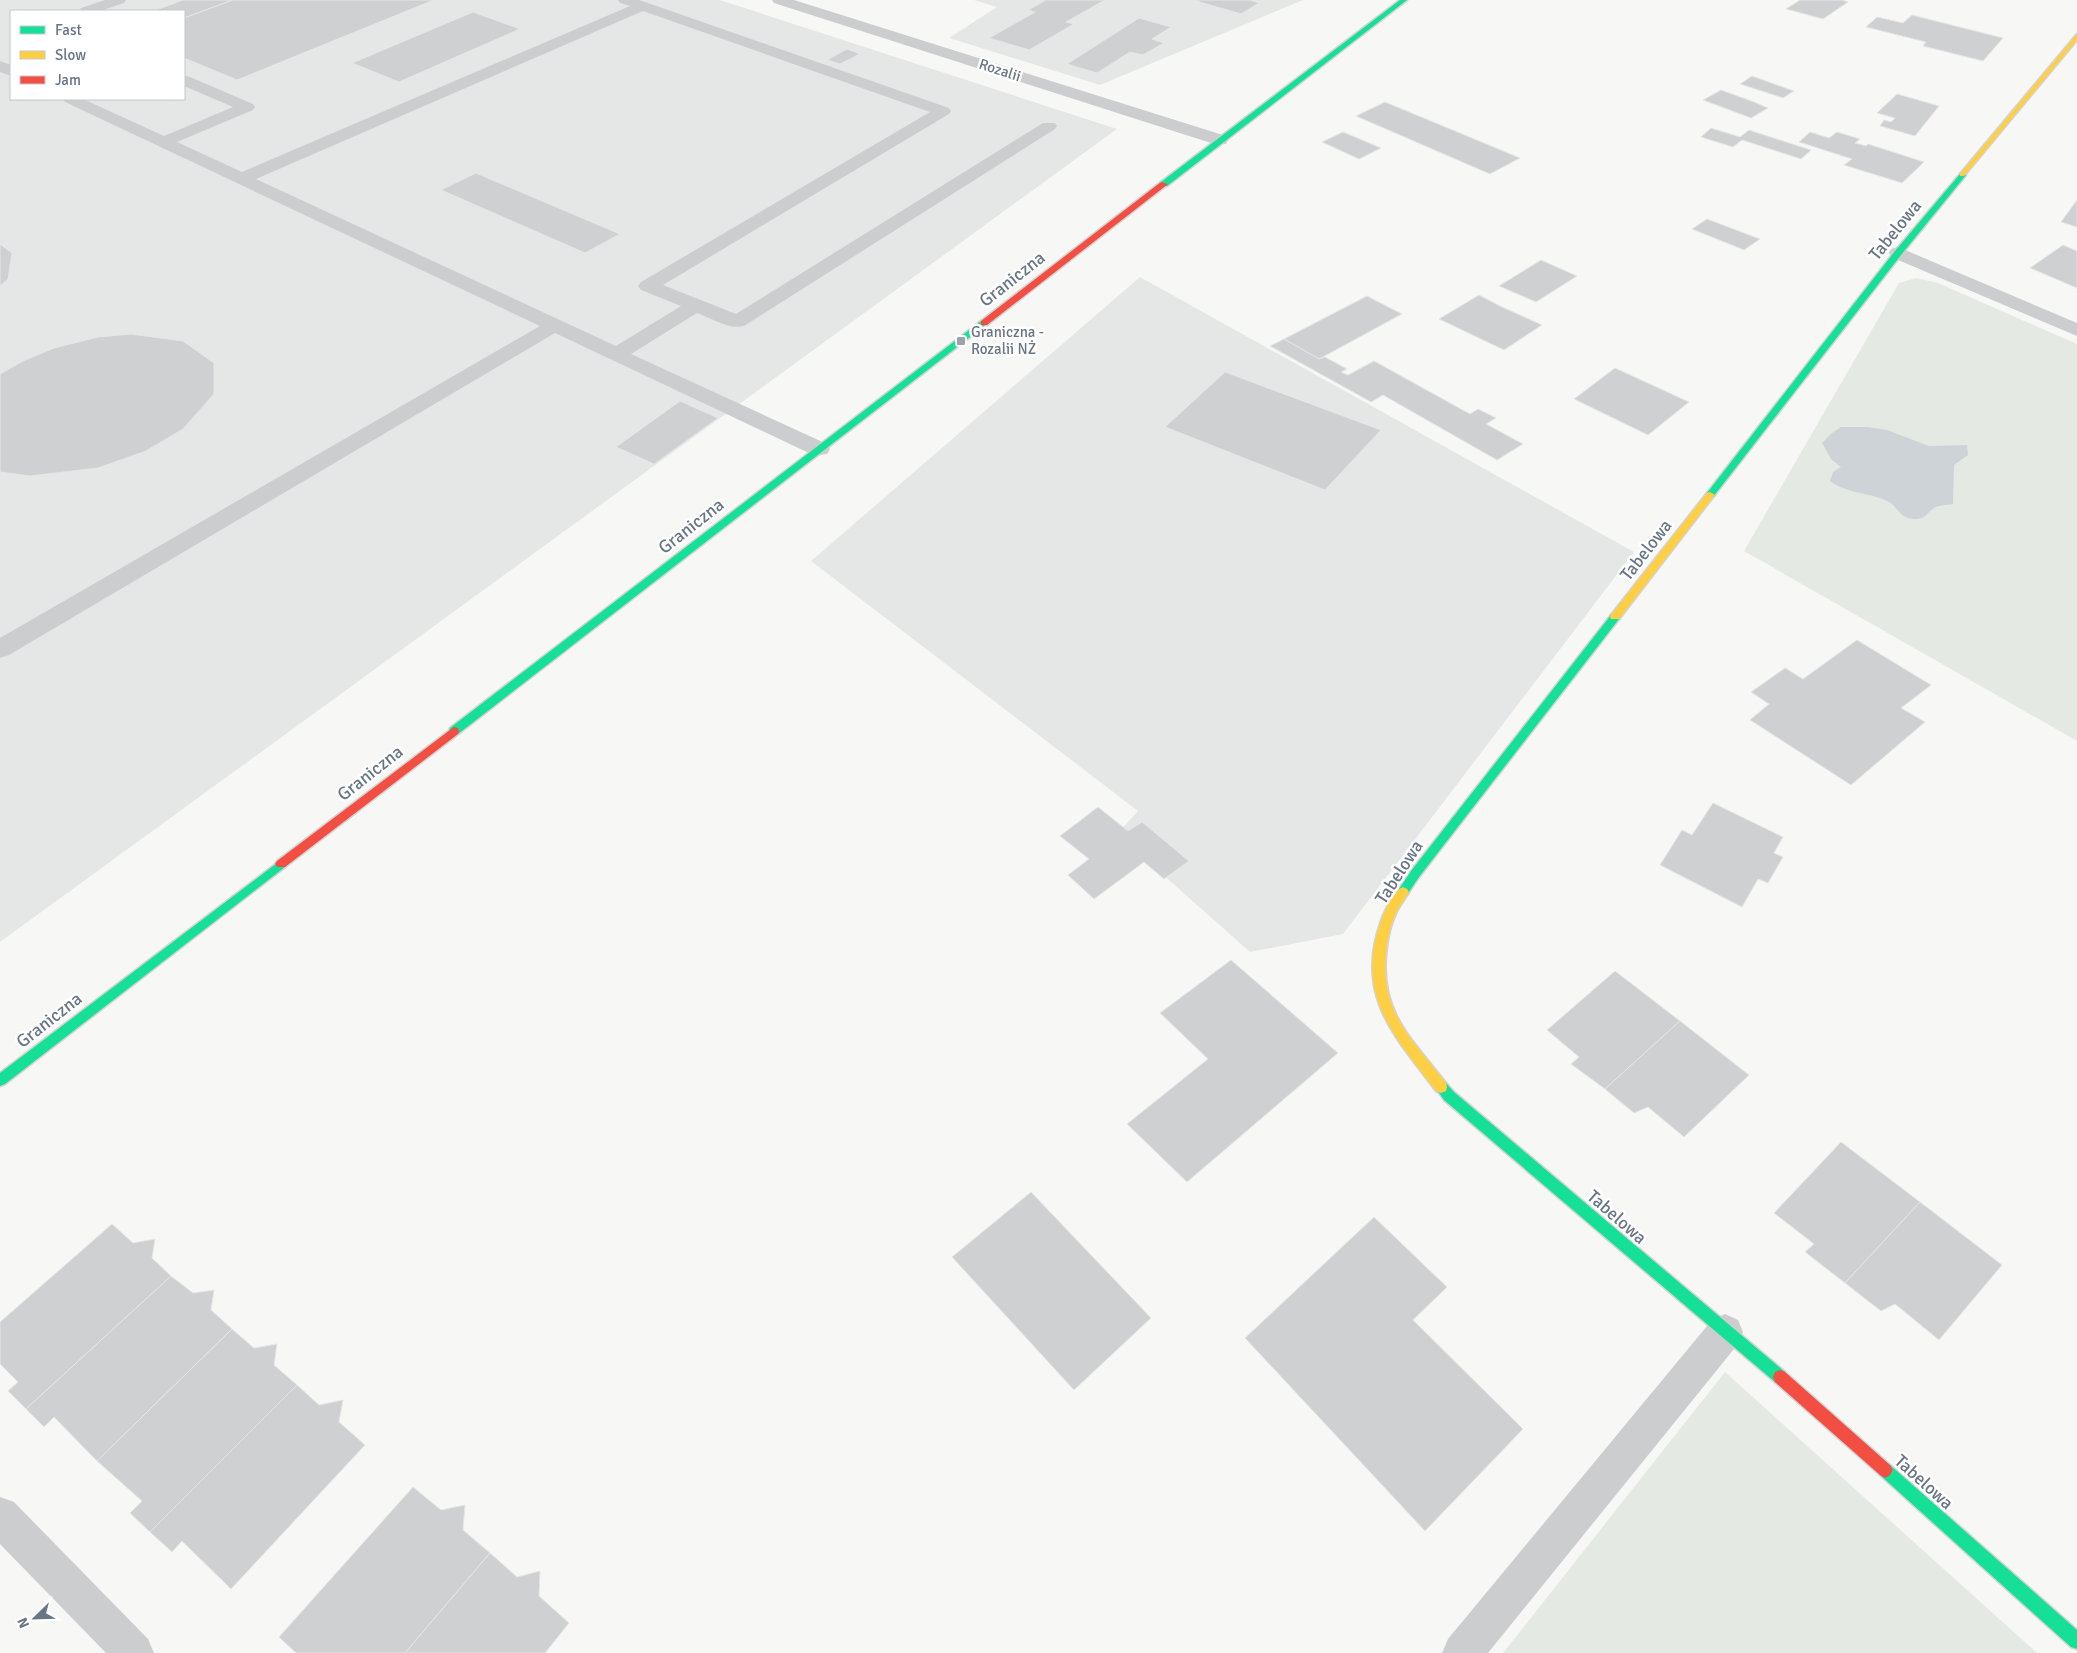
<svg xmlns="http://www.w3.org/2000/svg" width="2077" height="1653" viewBox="0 0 2077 1653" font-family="Signika,sans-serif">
<rect width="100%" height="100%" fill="#f7f7f6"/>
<g fill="#e5e7e7" fill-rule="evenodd">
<path d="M0 0H720L1117 129 0 942ZM11 11H184V99H11Z"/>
<path d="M974 0H1303L1100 85 949 38 997 7Z"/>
<path d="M1140 277 1634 552 1343 934 1250 952 1117 834 1138 811 811 561Z"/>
</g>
<g fill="#e5e9e3">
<path d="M1916 278 1938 283 2077 344V741L1744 551 1899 283Z"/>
<path d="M1725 1372 2037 1653H1503Z"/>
</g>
<path fill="#ced3d7" d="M1841 427H1868L1887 430 1929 446 1967 445 1968 455 1954 465 1953 504C1948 505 1938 505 1934 508 1926 513 1927 519 1914 519 1899 518 1899 508 1889 502 1870 492 1847 494 1830 481L1833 472 1841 467 1831 459 1822 443 1832 433Z"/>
<g fill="#cfd0d1" stroke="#e6e6e6">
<path d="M183 0H233L184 18V11H153Z"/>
<path d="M233 0H434L237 80 184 58V18Z"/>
<path d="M1046 0H1105L1066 22 1074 24 1029 50 989 38 1035 12 1028 10Z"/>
<path d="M1193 0H1250L1259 3 1241 14Z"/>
<path d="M1800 0H1842L1848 2 1823 19 1786 9Z"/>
<path d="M473 12 520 29 399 82 352 63Z"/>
<path d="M1912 15 2003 38 1983 61 1923 46 1926 42 1866 27 1877 17 1903 23Z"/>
<path d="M1139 18 1171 27 1152 39 1164 43 1143 55 1130 52 1097 73 1067 64Z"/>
<path d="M847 49 860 54 840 64 827 60Z"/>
<path d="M1752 76 1794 91 1783 98 1740 84Z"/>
<path d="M1721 90 1754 102 1768 108 1751 118 1703 100Z"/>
<path d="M1897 94 1939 106 1915 136 1880 126 1884 120 1891 122 1895 118 1877 113Z"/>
<path d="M1385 102 1520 158 1490 174 1356 116Z"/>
<path d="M1711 128 1740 137 1749 130 1811 150 1801 159 1742 140 1733 147 1701 137Z"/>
<path d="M1343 132 1381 148 1359 159 1322 142Z"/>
<path d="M1810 132 1829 138 1837 132 1860 139 1855 143 1866 146 1868 144 1924 162 1902 183 1844 165 1852 159 1799 142Z"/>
<path d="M476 173 620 234 585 253 441 190Z"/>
<path d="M2077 200V227L2061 222Z"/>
<path d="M1707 219 1760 239 1744 250 1692 229Z"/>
<path d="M0 244 12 253 8 279 0 286Z"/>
<path d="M2063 245 2077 251V288L2030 268Z"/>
<path d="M1541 260 1577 276 1536 302 1499 286Z"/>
<path d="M1479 295 1500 306 1542 325 1504 350 1439 319Z"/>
<path d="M1367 296 1402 314 1319 359 1284 339Z"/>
<path d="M131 334 183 341 214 363V394L183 429 146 451 98 468 30 476 0 472V374L23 361 54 348 98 337Z"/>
<path d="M1284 339 1319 359 1325 357 1347 369 1341 372 1348 375 1374 361 1470 414 1478 409 1496 418 1486 424 1523 444 1497 460 1383 395 1371 402 1270 346Z"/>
<path d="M1615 368 1689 402 1648 435 1574 399Z"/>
<path d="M1225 372 1381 430 1325 490 1165 427Z"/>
<path d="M680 401 718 418 654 464 616 447Z"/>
<path d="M1857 640 1931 685 1901 708 1925 722 1851 785 1750 720 1769 704 1751 692 1785 668 1803 679Z"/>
<path d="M1713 803 1783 837 1774 853 1783 857 1768 883 1758 879 1742 907 1660 865 1682 830 1692 835Z"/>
<path d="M1098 807 1128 831 1142 822 1189 861 1164 879 1144 862 1094 899 1068 875 1089 859 1060 836Z"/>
<path d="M1231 960 1338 1053 1187 1182 1127 1124 1208 1059 1160 1013Z"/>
<path d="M1615 971 1680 1021 1605 1089 1571 1064 1579 1057 1547 1030Z"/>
<path d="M1680 1021 1749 1075 1684 1137 1648 1107 1634 1113 1605 1089Z"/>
<path d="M1841 1142 1920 1202 1845 1283 1805 1252 1814 1244 1774 1213Z"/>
<path d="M1031 1192 1151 1318 1074 1390 952 1257Z"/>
<path d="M1920 1202 2002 1265 1939 1340 1895 1304 1881 1311 1845 1283Z"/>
<path d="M1374 1217 1447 1287 1413 1320 1523 1429 1425 1531 1245 1338Z"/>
<path d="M112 1224 133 1243 155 1239 152 1258 171 1276 26 1409 8 1391 18 1382 0 1364V1322Z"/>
<path d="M171 1276 193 1293 214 1290 211 1310 232 1329 97 1461 54 1417 44 1427 26 1409Z"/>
<path d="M232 1329 254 1348 277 1344 274 1365 297 1385 150 1532 130 1513 142 1501 97 1461Z"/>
<path d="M297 1385 319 1405 343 1400 339 1422 365 1445 231 1589 182 1541 172 1552 150 1532Z"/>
<path d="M413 1487 441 1510 465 1505 463 1530 490 1553 405 1653H296L279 1637Z"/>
<path d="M490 1553 517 1577 540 1571 539 1596 569 1623 545 1653H405Z"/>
</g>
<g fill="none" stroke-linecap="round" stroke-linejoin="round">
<g stroke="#d3d3d4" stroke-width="3">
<g id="fast">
<path d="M1400 0H1407L1167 186H1161V182Z"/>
<path d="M1960 174 1966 175 1901 255 1713 497H1707V493L1895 251Z"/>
<path d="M981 321 988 323 458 734H450L449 731 450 728Z"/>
<path d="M1615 614 1620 617 1619 619 1419 877 1407 895H1399L1397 892 1411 871 1611 615Z"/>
<path d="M281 860 285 861 287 864 285 867 5 1084 0 1086V1073Z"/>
<path d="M1441 1081 1446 1083 1454 1092 1785 1372 1787 1377 1785 1382 1780 1384 1775 1382 1444 1100 1435 1087 1436 1083Z"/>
<path d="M1885 1462 1890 1465 2077 1630V1649L2071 1647 1880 1475 1877 1470 1880 1465Z"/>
</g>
</g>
<g stroke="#d3d3d4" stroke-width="3">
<g id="slow">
<path d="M2077 34V40L1964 176H1960V174Z"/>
<path d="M1710 492 1715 495 1713 497 1619 619H1611L1610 617 1611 615 1707 493Z"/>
<path d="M1403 887 1407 889 1409 892C1405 899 1400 905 1397 911 1390 925 1387 941 1386 956 1381 1014 1413 1040 1446 1083L1447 1087 1446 1091 1441 1093 1436 1091C1394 1035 1353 995 1382 918 1386 909 1393 891 1403 887Z"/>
</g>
</g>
<g stroke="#d3d3d4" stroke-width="3">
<g id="jam">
<path d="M1161 182 1168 184 987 325H981V321Z"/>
<path d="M454 727 458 728 459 731 458 734 285 867H277L275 864 277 861Z"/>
<path d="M1780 1370 1785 1372 1890 1465 1893 1470 1890 1475 1885 1478 1880 1475 1775 1382 1773 1377 1775 1372Z"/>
</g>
</g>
<g fill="#cccdcf" fill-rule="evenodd">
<path d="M105 0H126L124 3 100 11H79L81 8Z"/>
<path d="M618 0H639L648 3 949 108 951 111 949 114 663 285 736 314 1043 123H1055L1057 126 1055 129 744 326C729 330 711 318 697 313L631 354 827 444 830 449 827 454 819 455 811 454 555 333 9 655 0 658V638L540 326 65 102 63 99H83L164 136 233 107 184 86V75L190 77 253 104 255 107 253 110 177 142 242 172 630 6 620 3ZM643 11 930 112 641 282 638 286 641 290 681 306 616 346 256 179Z"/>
<path d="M0 61 11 65V76L0 72Z"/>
<path d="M1725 1314 1738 1320 1743 1332 1738 1344 1488 1653H1442L1448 1639 1712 1320Z"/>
<path d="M0 1497 14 1502 148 1639 154 1653H106L0 1544Z"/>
</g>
<g fill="#cccdcf" fill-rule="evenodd">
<path d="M772 0H794L1226 136 1228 140 1226 144H1214L774 3Z"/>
<path d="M1898 247 2077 323V336L1891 257 1889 253 1891 249Z"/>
</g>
<use href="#fast" fill="#16e098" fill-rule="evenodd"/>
<use href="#slow" fill="#ffcf43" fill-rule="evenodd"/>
<use href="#jam" fill="#f24e42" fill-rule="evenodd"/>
</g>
<rect fill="#9aa2ad" stroke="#fff" stroke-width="2" x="956" y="336" width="10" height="10" rx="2.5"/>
<g text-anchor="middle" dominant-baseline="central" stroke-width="5" stroke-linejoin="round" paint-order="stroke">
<g font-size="15" fill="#687585" stroke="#fff">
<text transform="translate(1000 70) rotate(18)">Rozalii</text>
</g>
<g font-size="15" fill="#687585" stroke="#fff" text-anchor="start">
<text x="971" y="332">Graniczna -<tspan x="971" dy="17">Rozalii NŻ</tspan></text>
</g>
<g font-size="18" fill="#687585" stroke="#fff">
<text transform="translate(1895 230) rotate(-51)">Tabelowa</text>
<text transform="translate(1012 279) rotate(-38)">Graniczna</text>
<text transform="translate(691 526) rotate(-38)">Graniczna</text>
<text transform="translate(1646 550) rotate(-52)">Tabelowa</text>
<text transform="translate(370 773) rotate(-38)">Graniczna</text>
<text transform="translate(1399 872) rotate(-57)">Tabelowa</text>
<text transform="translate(49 1020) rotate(-38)">Graniczna</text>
<text transform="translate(1617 1217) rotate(41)">Tabelowa</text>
<text transform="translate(1924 1482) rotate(42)">Tabelowa</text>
</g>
</g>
<rect x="10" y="10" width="175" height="90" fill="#ffffff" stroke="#c3c8ce"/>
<rect x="20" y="26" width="25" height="8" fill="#16e098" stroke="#c3c8ce"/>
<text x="55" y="35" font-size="15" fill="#687585">Fast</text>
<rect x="20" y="51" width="25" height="8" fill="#ffcf43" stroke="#c3c8ce"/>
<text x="55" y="60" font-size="15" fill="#687585">Slow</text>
<rect x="20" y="76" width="25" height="8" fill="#f24e42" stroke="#c3c8ce"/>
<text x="55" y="85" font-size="15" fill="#687585">Jam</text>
<g transform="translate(35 1618) rotate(247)" stroke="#ffffff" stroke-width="4" paint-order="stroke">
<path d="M0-4L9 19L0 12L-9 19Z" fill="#687585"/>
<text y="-8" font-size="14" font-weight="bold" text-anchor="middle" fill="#687585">N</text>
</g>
</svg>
